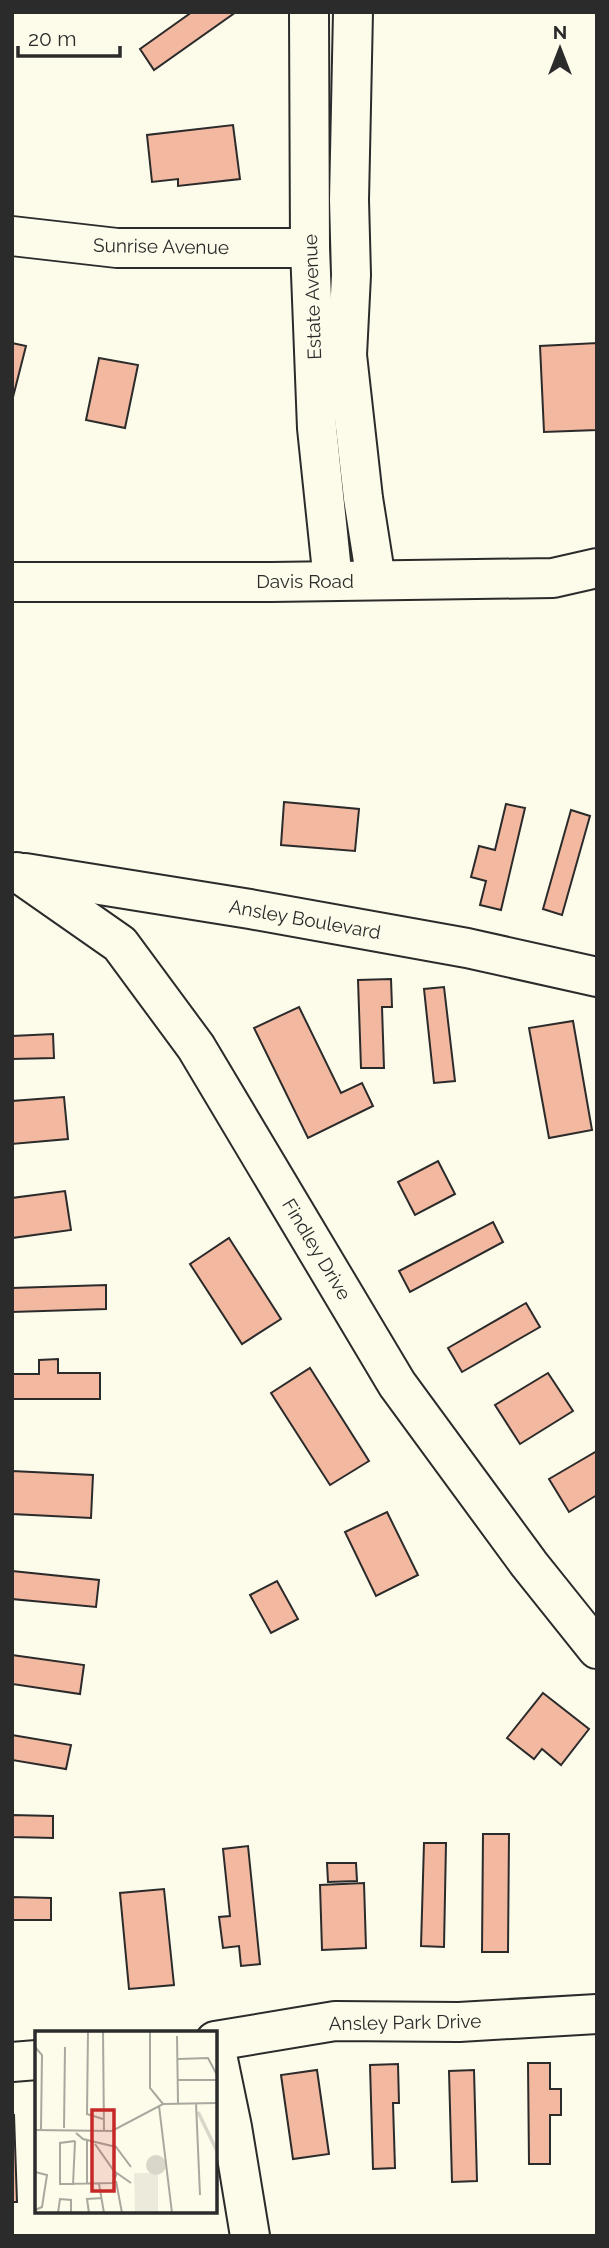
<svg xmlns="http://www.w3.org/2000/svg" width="609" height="2248" viewBox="0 0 609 2248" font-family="Raleway,sans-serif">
<rect width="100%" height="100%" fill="#fdfbea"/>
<g fill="#f2b8a0" stroke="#2b2b2b" stroke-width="2">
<path d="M192 12H236L154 70 140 49Z"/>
<path d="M233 125 240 179 178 186V179L152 182 147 135Z"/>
<path d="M12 343 26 346 12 401Z"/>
<path d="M597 343V430L544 432 540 346Z"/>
<path d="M99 358 138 365 125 428 86 420Z"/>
<path d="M284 802 359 809 355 851 281 845Z"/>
<path d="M506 804 525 808 501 910 480 905 486 881 471 877 479 846 495 850Z"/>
<path d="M571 810 590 816 562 915 543 909Z"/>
<path d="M391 979 392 1007H382L384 1068H361L358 980Z"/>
<path d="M444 987 455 1081 434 1083 424 989Z"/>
<path d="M299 1007 341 1093 362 1083 373 1106 308 1138 254 1028Z"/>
<path d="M573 1021 592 1130 549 1138 529 1028Z"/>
<path d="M53 1034 54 1058 12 1059V1036Z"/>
<path d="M64 1097 68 1139 12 1144V1101Z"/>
<path d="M438 1161 455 1194 415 1215 398 1182Z"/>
<path d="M65 1191 71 1230 12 1238V1198Z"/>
<path d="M493 1222 503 1242 410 1292 399 1271Z"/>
<path d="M229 1238 281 1319 242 1344 190 1264Z"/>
<path d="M106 1285V1309L12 1312V1288Z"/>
<path d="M526 1303 540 1327 462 1372 448 1348Z"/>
<path d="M58 1359V1373H100V1399H12V1374H39V1360Z"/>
<path d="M310 1368 369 1461 330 1485 271 1393Z"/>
<path d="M548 1373 573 1411 520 1444 495 1405Z"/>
<path d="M597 1451V1495L569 1512 549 1479Z"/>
<path d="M12 1471 93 1475 91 1518 12 1514Z"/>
<path d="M387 1512 418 1575 376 1596 345 1532Z"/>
<path d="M12 1571 99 1580 96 1607 12 1599Z"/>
<path d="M277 1581 298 1619 271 1633 250 1595Z"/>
<path d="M12 1655 84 1665 80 1694 12 1684Z"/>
<path d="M543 1693 589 1729 561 1765 542 1749 534 1759 507 1738Z"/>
<path d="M12 1735 71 1745 66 1769 12 1760Z"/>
<path d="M12 1815 53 1816V1838L12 1837Z"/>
<path d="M483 1834H509L508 1952H482Z"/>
<path d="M424 1843H446L444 1947 421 1946Z"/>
<path d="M248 1846 260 1964 241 1966 239 1946 223 1948 219 1917 230 1916 223 1849Z"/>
<path d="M327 1863H356L357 1881 328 1882Z"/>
<path d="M364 1883 366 1948 322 1950 320 1885Z"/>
<path d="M164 1889 174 1985 129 1989 120 1893Z"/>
<path d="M12 1897 51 1898V1920H12Z"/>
<path d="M528 2063H550V2089H561V2115H550V2164H529Z"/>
<path d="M398 2064 399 2103H393L395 2168 373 2169 370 2065Z"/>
<path d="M317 2070 329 2154 293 2159 281 2075Z"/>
<path d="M474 2070 477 2181 452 2182 449 2071Z"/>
<path d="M12 2115H14L17 2202H12Z"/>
</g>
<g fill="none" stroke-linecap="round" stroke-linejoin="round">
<g stroke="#2b2b2b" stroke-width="42">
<g id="minor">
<path d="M309 12 310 248 317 428 333 581"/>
<path d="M353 12 349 200 351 275 347 355 363 498 376 580"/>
<path d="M12 236 117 248H310"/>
<path d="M12 582H271L553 578 597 568"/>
<path d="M17 872 120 944 196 1047 397 1384 529 1564 597 1649"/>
<path d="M25 873 250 909 467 948 597 977"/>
<path d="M215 2041 335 2021 459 2022 597 2014"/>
<path d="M215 2045 232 2127 250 2236"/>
<path d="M12 2062 37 2060"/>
</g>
</g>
<use href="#minor" stroke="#fdfbea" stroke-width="38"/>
</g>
<g text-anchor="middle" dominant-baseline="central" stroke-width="5" stroke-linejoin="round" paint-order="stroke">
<g font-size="19" fill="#2b2b2b" stroke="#fdfbea">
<text transform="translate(161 246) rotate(1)">Sunrise Avenue</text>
<text transform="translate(312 297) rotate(-92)">Estate Avenue</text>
<text x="305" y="581">Davis Road</text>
<text transform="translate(305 919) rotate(10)">Ansley Boulevard</text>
<text transform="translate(317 1249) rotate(59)">Findley Drive</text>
<text transform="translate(405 2022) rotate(-1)">Ansley Park Drive</text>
</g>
</g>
<g transform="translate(35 2031)">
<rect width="182" height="182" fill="#fdfbea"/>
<path d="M99 142H123V182H100Z" fill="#ecebdb"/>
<path d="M111 134a10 10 0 1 1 20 0a10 10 0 1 1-20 0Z" fill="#d8d7c9"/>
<path fill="none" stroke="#d8d7c9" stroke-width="3.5" d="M163 81 182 120"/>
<path fill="none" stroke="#a9a89e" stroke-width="2" d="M53 0 52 83 68 88M68 0 69 100M115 0V57L128 73M142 5 143 72M0 16 7 24 6 98M143 28 173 27 182 44M143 49H182M161 72 165 164M124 75 137 182M29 97 30 16M0 99 77 100 128 73 182 72M41 102 48 108 81 116 96 136M40 110 25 112V153L78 152 82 142M52 110V153M60 113 79 140 96 152M0 141 12 144 7 176 0 179M81 150 87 182M64 153 69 182M38 154 40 110M23 182 25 168 36 169V182M54 182 52 168 67 167"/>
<path fill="#c62828" fill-opacity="0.15" stroke="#c62828" stroke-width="3.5" d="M57 79H79V160H57Z"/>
<rect width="182" height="182" fill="none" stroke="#2b2b2b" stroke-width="3.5"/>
</g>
<rect width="609" height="2248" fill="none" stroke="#2b2b2b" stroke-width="28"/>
<g transform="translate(560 49)" stroke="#fdfbea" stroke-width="5" paint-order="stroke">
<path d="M0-5L12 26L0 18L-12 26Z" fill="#2b2b2b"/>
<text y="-10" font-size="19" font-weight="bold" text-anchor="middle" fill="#2b2b2b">N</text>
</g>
<path d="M18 46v10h102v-10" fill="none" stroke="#2b2b2b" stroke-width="3.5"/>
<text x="28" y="46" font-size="21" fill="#2b2b2b" stroke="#fdfbea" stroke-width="5" paint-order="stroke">20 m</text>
</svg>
